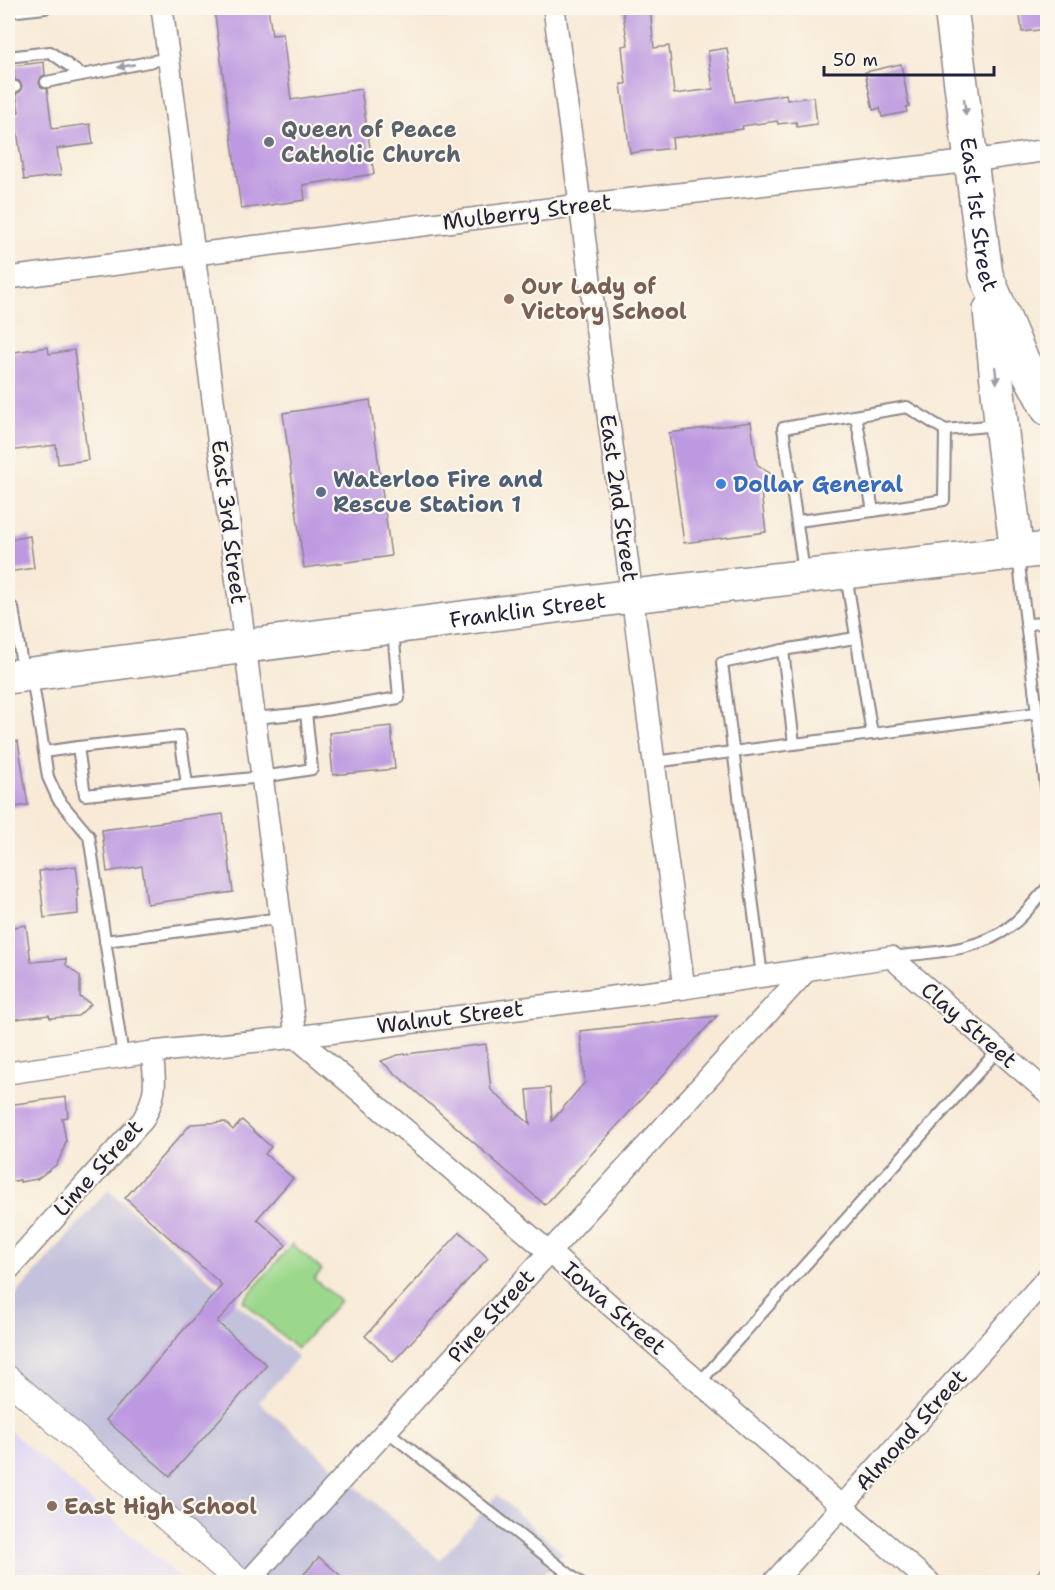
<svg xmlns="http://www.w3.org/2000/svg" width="1055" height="1590" viewBox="0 0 1055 1590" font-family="'Shantell Sans',sans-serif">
<rect width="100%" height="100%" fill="#fbf7ec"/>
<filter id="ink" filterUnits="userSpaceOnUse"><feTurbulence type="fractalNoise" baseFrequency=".0167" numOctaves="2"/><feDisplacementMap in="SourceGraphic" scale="12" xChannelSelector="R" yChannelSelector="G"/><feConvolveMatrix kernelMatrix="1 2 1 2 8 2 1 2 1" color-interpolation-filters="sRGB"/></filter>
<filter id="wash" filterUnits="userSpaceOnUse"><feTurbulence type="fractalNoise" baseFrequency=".008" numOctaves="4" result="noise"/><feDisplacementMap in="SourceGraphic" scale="24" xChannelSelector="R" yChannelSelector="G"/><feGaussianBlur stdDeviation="1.35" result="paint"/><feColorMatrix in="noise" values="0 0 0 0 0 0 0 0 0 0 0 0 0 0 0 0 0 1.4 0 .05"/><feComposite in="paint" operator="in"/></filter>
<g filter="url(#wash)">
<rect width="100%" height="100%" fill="#f8ead7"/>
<path fill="#ded5f5" d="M8 1429 185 1582H8Z"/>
<path fill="#c3c1db" d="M108 1190 298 1357 259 1402 440 1560 497 1495 563 1553 537 1582H240L8 1379V1304Z"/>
<path fill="#9cd88c" stroke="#5f7d64" stroke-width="1.5" d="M292 1244 322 1270 314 1279 340 1301 297 1349 243 1301Z"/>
<g id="blocks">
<g fill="#bd99e1">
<path d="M214 8H268L272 35 283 34 291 100 361 89 374 174 303 185 305 200 241 209Z"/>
<path d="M622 8H650L654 48 669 46 674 94 713 89 708 51 727 48 735 102 786 94 787 100 814 97 817 124 797 127 796 122 778 124 777 121 742 126 743 129 672 138 673 148 630 153 621 84H626L622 46 628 45Z"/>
<path d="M1019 8H1047V29L1022 32Z"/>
<path d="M44 62 45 75 41 77 39 83 41 87 47 89 52 129 90 124 93 144 57 149 61 175 24 180 15 115 19 112 16 94 21 91 22 86 19 81 15 80 13 66Z"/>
<path d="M901 64 909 106 906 107 907 112 882 117 880 108 873 110 865 72Z"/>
<path d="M48 347 49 354 74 350 88 460 58 464 56 445 8 451V353Z"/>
<path d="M370 400 391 556 304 568 283 413Z"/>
<path d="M751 422 757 464 772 475 761 492 766 532 684 543 669 433Z"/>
<path d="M30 536 34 568 8 572V540Z"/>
<path d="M391 726 395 769 333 775 329 733Z"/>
<path d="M18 741 28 805 8 808V742Z"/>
<path d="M223 814 233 892 147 904 142 866 107 872 102 830Z"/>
<path d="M76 866 79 889H77L78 914 44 918 39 871Z"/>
<path d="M26 925 31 962 66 959V965L80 976V997L91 1004 78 1016 50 1018 49 1015 8 1020V928Z"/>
<path d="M717 1016 545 1205 381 1061 398 1055 486 1044 491 1090 530 1124 527 1090 550 1088 552 1121 585 1082 580 1031Z"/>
<path d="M66 1097 68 1117 62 1118 66 1141 62 1154 56 1165 37 1179 20 1182V1180L8 1182V1105Z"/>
<path d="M242 1120 271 1147 265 1154 293 1178 257 1219 286 1245 217 1322 267 1365 170 1476 106 1420 222 1285 125 1198 191 1124 225 1122 233 1130Z"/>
<path d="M460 1232 488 1258 393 1362 365 1336Z"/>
<path d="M319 1557 348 1582H297Z"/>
</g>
</g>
</g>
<g filter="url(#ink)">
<use href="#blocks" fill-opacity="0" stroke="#8d8689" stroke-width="1.5"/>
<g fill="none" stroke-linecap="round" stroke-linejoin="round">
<g stroke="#8d8689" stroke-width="14">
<g id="service">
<path d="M8 12 45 8"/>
<path d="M8 57 50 52 82 75"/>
<path d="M46 82 169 58"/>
<path d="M8 87H15"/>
<path d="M856 416 873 511 944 500 945 430"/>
<path d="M798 521 873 511"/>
<path d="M1018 556 1048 804"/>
<path d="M804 572 783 428 907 407 945 430 998 425"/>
<path d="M846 575 872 734"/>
<path d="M8 605 13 608 23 671"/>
<path d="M1026 624 1048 623"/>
<path d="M32 677 48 777 58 799 89 836 123 1056"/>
<path d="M255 718 306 713 399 698 393 630"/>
<path d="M794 744 783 650 855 638"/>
<path d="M78 747 180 736 187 784"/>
<path d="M44 752 78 747 85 795 263 777 312 769 306 713"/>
<path d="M654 762 1036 713"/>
<path d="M105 941 281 918"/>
<path d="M891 957C932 952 979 952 1012 925 1026 914 1036 899 1048 887"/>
<path d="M762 976 722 663 783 650"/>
<path d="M699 1383 998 1050"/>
<path d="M387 1431 579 1582"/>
<path d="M1037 1582 1048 1571"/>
</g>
</g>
<g stroke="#8d8689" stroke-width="24">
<g id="minor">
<path d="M162 8 296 1037 549 1252 929 1582"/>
<path d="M554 8 684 988"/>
<path d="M8 278 580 205 972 161 1048 150"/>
<path d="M8 1073 152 1052 296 1037 684 988 891 957 1048 1093"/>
<path d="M8 1270 143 1120C158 1092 155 1082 152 1052"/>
<path d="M248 1582 808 969"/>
<path d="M774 1582 1048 1277"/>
</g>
</g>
<g stroke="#8d8689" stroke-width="28">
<path id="tertiary" d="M8 1379 240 1582"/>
</g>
<g stroke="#8d8689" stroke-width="36">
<g id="primary">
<path id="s1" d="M8 677 632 596 1048 549"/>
</g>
</g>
<g stroke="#8d8689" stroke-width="36">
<g id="trunk">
<path id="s2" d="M951 8 986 275 1021 358 1048 409"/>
<path d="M990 310 1003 442 1017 553"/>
</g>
</g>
<use href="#service" stroke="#fff" stroke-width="10"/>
<use href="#minor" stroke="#fff" stroke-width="21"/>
<use href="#tertiary" stroke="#fff" stroke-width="26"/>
<use href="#primary" stroke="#fff" stroke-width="33"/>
<use href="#trunk" stroke="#fff" stroke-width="33"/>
</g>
<defs><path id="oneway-solid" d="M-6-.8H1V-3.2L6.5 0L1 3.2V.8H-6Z" transform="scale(1.5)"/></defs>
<g fill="#9c9ca7">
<use href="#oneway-solid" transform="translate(126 66) rotate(169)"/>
<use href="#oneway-solid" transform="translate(965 107) rotate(83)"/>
<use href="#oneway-solid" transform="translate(996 375) rotate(84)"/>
</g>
</g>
<circle fill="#6b7280" stroke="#fbf7ec" stroke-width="2" cx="269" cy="142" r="6"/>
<g fill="#8d6e63" stroke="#fbf7ec" stroke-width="2">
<circle cx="509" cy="299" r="6"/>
<circle cx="52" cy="1506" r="6"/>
</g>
<circle fill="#3f7fe0" stroke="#fbf7ec" stroke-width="2" cx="721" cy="484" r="6"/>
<circle fill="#5c6f8a" stroke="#fbf7ec" stroke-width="2" cx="321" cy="492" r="6"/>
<g text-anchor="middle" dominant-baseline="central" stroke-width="4.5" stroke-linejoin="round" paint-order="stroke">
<g font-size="22" font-weight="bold" fill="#5b616d" stroke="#fbf7ec" text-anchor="start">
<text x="281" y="129">Queen of Peace<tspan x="281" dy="25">Catholic Church</tspan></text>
</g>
<g font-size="22" fill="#22223b" stroke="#fbf7ec">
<text transform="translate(527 212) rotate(-7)">Mulberry Street</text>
<text stroke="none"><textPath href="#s2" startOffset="208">East 1st Street</textPath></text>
<text transform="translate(619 498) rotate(82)">East 2nd Street</text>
<text transform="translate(229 522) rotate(83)">East 3rd Street</text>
<text stroke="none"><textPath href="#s1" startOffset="524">Franklin Street</textPath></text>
<text transform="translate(450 1017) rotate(-7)">Walnut Street</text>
<text transform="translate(969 1025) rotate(41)">Clay Street</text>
<text transform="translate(98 1168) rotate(-48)">Lime Street</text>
<text transform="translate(614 1308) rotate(41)">Iowa Street</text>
<text transform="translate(491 1316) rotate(-48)">Pine Street</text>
<text transform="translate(911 1430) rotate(-48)">Almond Street</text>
</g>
<g font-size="22" font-weight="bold" fill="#785e54" stroke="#fbf7ec" text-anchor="start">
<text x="521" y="286">Our Lady of<tspan x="521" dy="25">Victory School</tspan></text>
<text x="64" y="1506">East High School</text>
</g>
<g font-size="22" font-weight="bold" fill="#4e5e75" stroke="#fbf7ec" text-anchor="start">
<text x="333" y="479">Waterloo Fire and<tspan x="333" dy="25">Rescue Station 1</tspan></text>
</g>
<g font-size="22" font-weight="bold" fill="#366cbe" stroke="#fbf7ec" text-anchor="start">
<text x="733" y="484">Dollar General</text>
</g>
</g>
<rect width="1055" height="1590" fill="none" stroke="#fbf7ec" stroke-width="30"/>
<path d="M824 66v9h170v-9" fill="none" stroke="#22223b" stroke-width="3"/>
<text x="833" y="66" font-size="18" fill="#22223b" stroke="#fbf7ec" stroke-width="4.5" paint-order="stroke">50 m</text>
</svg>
